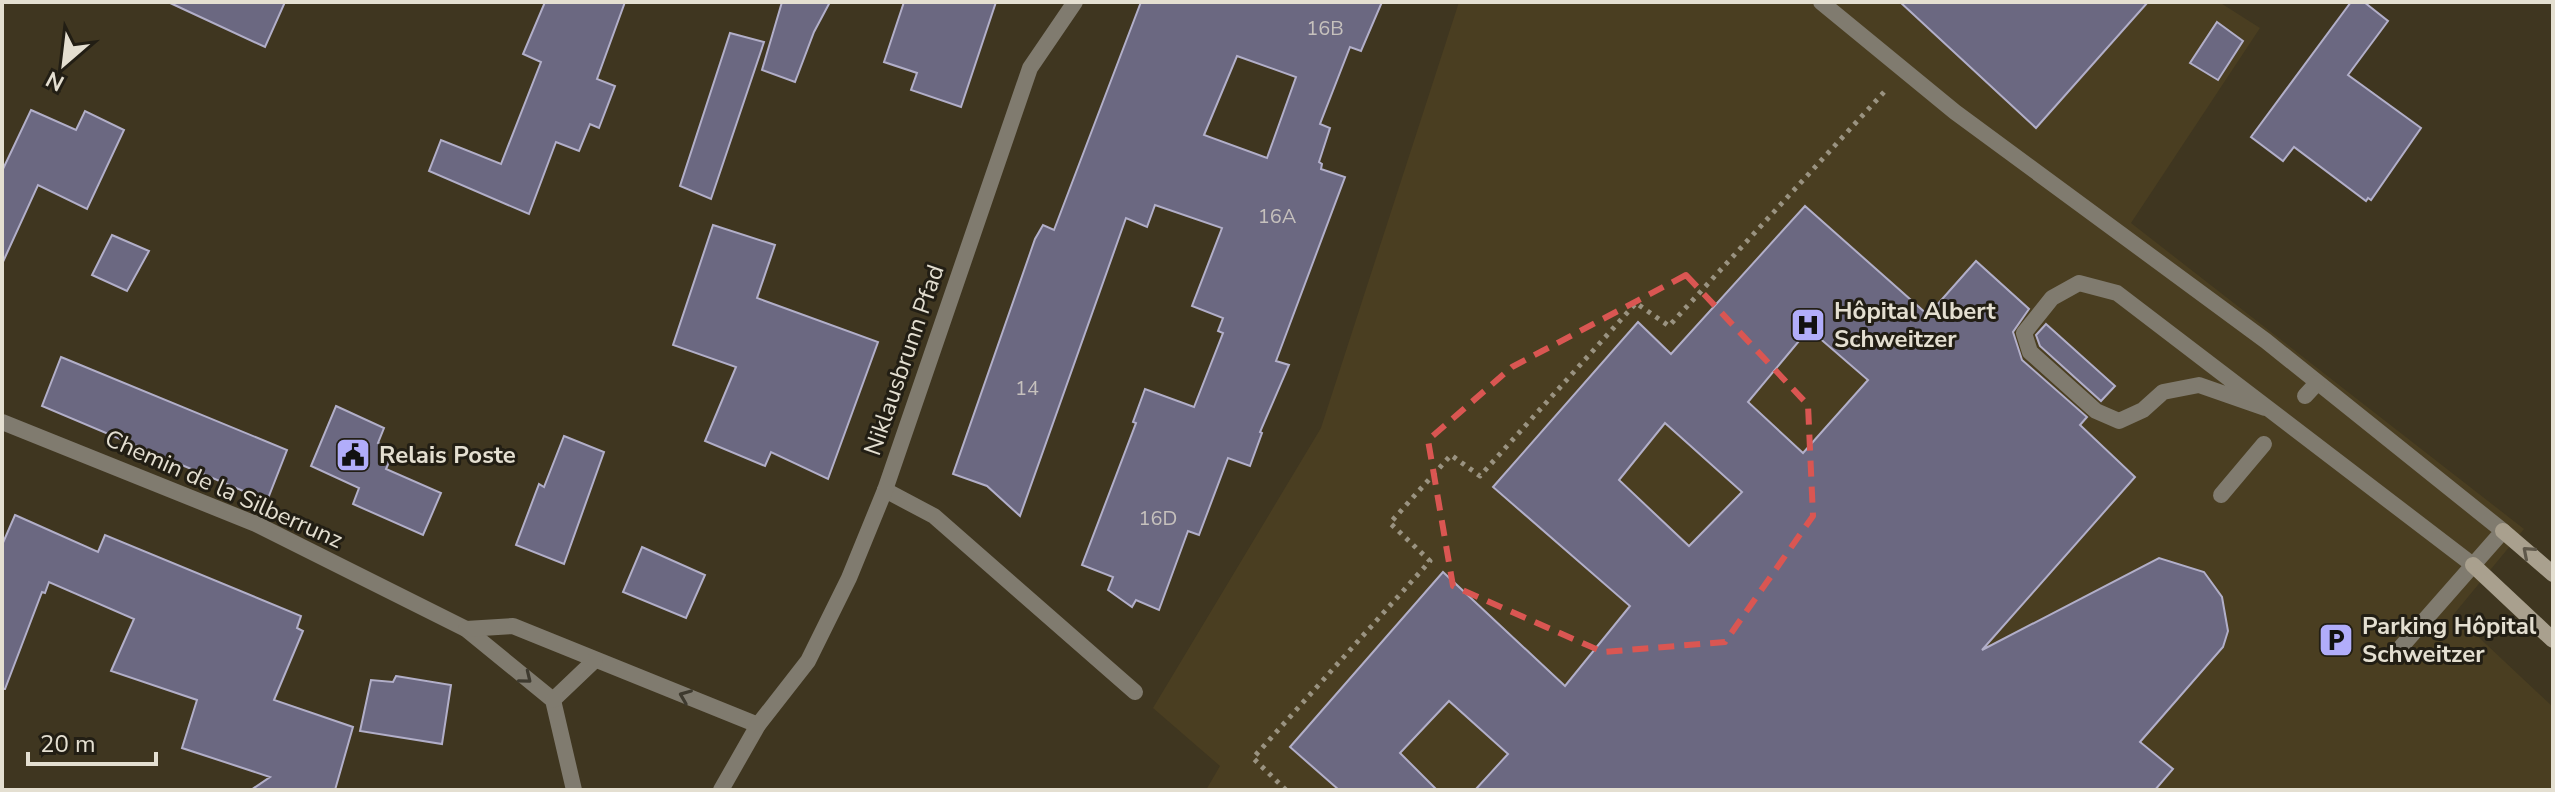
<svg xmlns="http://www.w3.org/2000/svg" width="2555" height="792" viewBox="0 0 2555 792" font-family="'Nunito Sans',sans-serif">
<rect width="100%" height="100%" fill="#3f3620"/>
<path fill="#4a3e21" d="M1459 2H2219L2260 28 2131 223 2524 529 2454 614 2553 707V790H1206L1220 766 1153 708 1321 428Z"/>
<g fill="#6b6881" stroke="#b2afc9" stroke-width="2" fill-rule="evenodd">
<path d="M168 2H285L265 47Z"/>
<path d="M545 2H625L597 79 615 86 599 128 590 124 579 151 556 142 529 214 429 171 441 140 501 164 541 62 523 54Z"/>
<path d="M782 2H830L814 32 795 82 762 70Z"/>
<path d="M904 2H996L961 107 911 90 917 73 884 62Z"/>
<path d="M1141 2H1382L1361 51 1350 47 1320 124 1330 128 1319 162 1322 164 1321 169 1345 177 1276 361 1289 365 1260 432 1262 433 1250 466 1228 458 1199 535 1188 531 1159 610 1136 600 1132 607 1108 590 1113 577 1082 565 1136 423 1133 422 1145 389 1194 407 1223 333 1218 331 1223 318 1192 306 1222 228 1155 205 1147 227 1126 218 1020 516 987 486 953 474 1035 239 1043 225 1054 230ZM1237 56 1296 77 1267 158 1204 135Z"/>
<path d="M1900 2H2148L2036 128Z"/>
<path d="M2351 2H2364L2388 21 2348 75 2421 128 2371 200 2368 198 2366 201 2294 147 2283 161 2251 137Z"/>
<path d="M2217 22 2243 41 2218 80 2190 63Z"/>
<path d="M730 33 764 42 711 199 680 186Z"/>
<path d="M31 110 76 130 85 111 124 130 87 209 38 185 2 264V171Z"/>
<path d="M1805 206 1928 315 1976 261 2029 309 2013 332 2022 360 2087 417 2080 425 2135 477 1982 650 2159 558 2204 572 2222 597 2228 631 2223 647 2140 742 2173 769 2155 790H1475L1508 754 1449 701 1400 753 1437 790H1339L1290 747 1443 572 1565 686 1630 606 1493 487 1638 322 1671 354ZM1809 329 1868 380 1803 453 1748 402ZM1665 423 1742 492 1689 546 1619 480Z"/>
<path d="M713 225 775 245 757 298 878 342 828 479 771 452 765 466 705 441 736 367 673 345Z"/>
<path d="M112 235 149 251 127 291 92 275Z"/>
<path d="M2046 324 2115 386 2101 401 2040 346 2036 335Z"/>
<path d="M61 357 287 450 267 501 42 406Z"/>
<path d="M336 406 384 428 378 443 394 451 386 469 441 493 423 535 353 504 359 488 311 466Z"/>
<path d="M564 436 604 452 564 564 516 545 539 484 544 487Z"/>
<path d="M15 515 98 552 105 535 301 616 297 628 303 631 274 700 353 727 335 790H251L270 777 182 748 197 700 111 671 134 619 49 582 45 593 42 592 5 689H2V545Z"/>
<path d="M642 547 705 575 686 618 623 592Z"/>
<path d="M396 676 451 685 442 744 360 731 371 680 393 682Z"/>
</g>
<g fill="none" stroke-linecap="round" stroke-linejoin="round">
<path stroke="#9a9381" stroke-width="5" stroke-dasharray="4 6" stroke-linecap="butt" d="M1286 790 1253 758 1430 561 1390 523 1451 455 1480 476 1636 303 1669 326 1885 91"/>
<g stroke="#807b6f" stroke-width="16">
<path d="M1821 2 1955 112 2266 341 2503 531 2401 647"/>
<path d="M2305 396 2317 383"/>
<path d="M2265 408 2199 385 2163 392 2143 410 2119 421 2096 411 2030 352 2024 333 2052 298 2079 283 2117 293 2473 565"/>
<path d="M885 490 934 516 1135 692"/>
<path d="M2221 495 2264 444"/>
</g>
<g stroke="#807b6f" stroke-width="16">
<path d="M2 422 256 524 466 629 553 700 574 790"/>
<path d="M466 629 513 626 758 725"/>
<path d="M553 700 595 660"/>
<path d="M721 790 758 725 808 661 849 578 885 490 1030 68 1075 2"/>
</g>
<g stroke="#a9a08e" stroke-width="16">
<path d="M2503 531 2553 574"/>
<path d="M2473 565 2553 640"/>
</g>
</g>
<defs><path id="oneway-chevron" d="M-2-3.5L2.5 0L-2 3.5" fill="none" stroke-width="1.6" stroke-linecap="round" stroke-linejoin="round" transform="scale(2)"/></defs>
<use stroke="#5f584b" href="#oneway-chevron" transform="translate(2528 552) rotate(-139)"/>
<g stroke="#3e3a2f">
<use href="#oneway-chevron" transform="translate(526 678) rotate(39)"/>
<use href="#oneway-chevron" transform="translate(685 696) rotate(-158)"/>
</g>
<path fill="none" stroke="#da5652" stroke-width="6" stroke-dasharray="16 10" stroke-linejoin="round" d="M1686 275 1808 405 1813 516 1725 642 1603 652 1453 586 1428 440 1512 367Z"/>
<defs>
<g id="hospital-square" transform="scale(1.8)"><rect x="-9" y="-9" width="18" height="18" rx="4" fill="#b1adfa" stroke="#221e14"/><path d="M-5-5h3v3.5h4V-5h3V5h-3V1.5h-4V5h-3Z" fill="#111"/></g>
<g id="civic-square" transform="scale(1.8)"><rect x="-9" y="-9" width="18" height="18" rx="4" fill="#b1adfa" stroke="#221e14"/><path d="M-.6-6.5H3V-4.5H.6V-3L4-1V1h2V6H-6V1h2V-1L-.6-3ZM-1.2 2.5V6h2.4V2.5Z" fill="#111"/></g>
<g id="parking-square" transform="scale(1.8)"><rect x="-9" y="-9" width="18" height="18" rx="4" fill="#b1adfa" stroke="#221e14"/><path d="M-3.5-5.5H1a3.5 3.5 0 0 1 0 7H-1V5.5H-3.5ZM-1-3.4V-.6H.8a1.4 1.4 0 0 0 0-2.8Z" fill="#111"/></g>
</defs>
<g fill-rule="evenodd">
<use href="#hospital-square" x="1808" y="325"/>
<use href="#civic-square" x="353" y="455"/>
<use href="#parking-square" x="2336" y="640"/>
</g>
<g text-anchor="middle" dominant-baseline="central" stroke-width="6" stroke-linejoin="round" paint-order="stroke">
<g font-size="20" fill="#c6c1bd">
<text x="1325" y="28">16B</text>
<text x="1277" y="216">16A</text>
<text x="1027" y="388">14</text>
<text x="1158" y="518">16D</text>
</g>
<g font-size="24" font-weight="bold" fill="#e4dfd1" stroke="#221e14" text-anchor="start">
<text x="1834" y="311">Hôpital Albert<tspan x="1834" dy="28">Schweitzer</tspan></text>
<text x="379" y="455">Relais Poste</text>
<text x="2362" y="626">Parking Hôpital<tspan x="2362" dy="28">Schweitzer</tspan></text>
</g>
<g font-size="24" fill="#e4dfd1" stroke="#221e14">
<text transform="translate(904 360) rotate(-71)">Niklausbrunn Pfad</text>
<text transform="translate(224 489) rotate(24)">Chemin de la Silberrunz</text>
</g>
</g>
<rect width="2555" height="792" fill="none" stroke="#e4dfd1" stroke-width="8"/>
<g transform="translate(64 64) rotate(208)" stroke="#221e14" stroke-width="6" paint-order="stroke">
<path d="M0-6L14 30L0 20L-14 30Z" fill="#e4dfd1"/>
<text y="-12" font-size="22" font-weight="bold" text-anchor="middle" fill="#e4dfd1">N</text>
</g>
<path d="M28 752v12h128v-12" fill="none" stroke="#e4dfd1" stroke-width="4"/>
<text x="40" y="752" font-size="24" fill="#e4dfd1" stroke="#221e14" stroke-width="6" paint-order="stroke">20 m</text>
</svg>
